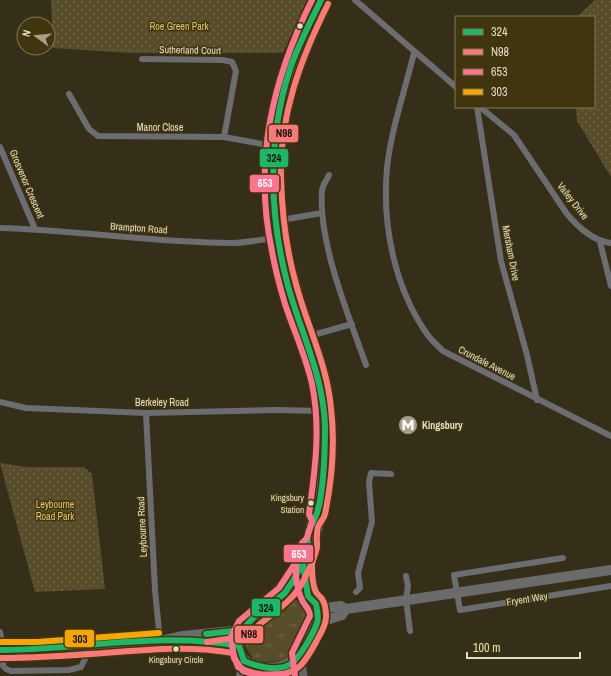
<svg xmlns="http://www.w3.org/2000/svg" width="611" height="676" viewBox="0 0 611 676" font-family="'Archivo Narrow',sans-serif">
<defs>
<pattern id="grass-tufts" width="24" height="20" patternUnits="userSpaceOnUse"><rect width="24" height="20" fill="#584d2b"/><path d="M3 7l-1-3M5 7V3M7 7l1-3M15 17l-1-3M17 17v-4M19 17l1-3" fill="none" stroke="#706648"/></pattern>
<pattern id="park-dots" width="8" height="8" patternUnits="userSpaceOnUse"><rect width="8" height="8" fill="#584d2b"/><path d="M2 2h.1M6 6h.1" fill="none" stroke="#706648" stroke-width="1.8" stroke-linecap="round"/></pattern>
</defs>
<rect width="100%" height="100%" fill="#352f19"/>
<path fill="url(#grass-tufts)" d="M289 599C301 599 307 605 312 616 309 625 295 654 287 659 281 662 259 663 253 660L245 645 249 630 283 601Z"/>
<g fill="url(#park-dots)">
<path d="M51 0H307L283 53H131L53 48Z"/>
<path d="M595 0H611V177L577 121 576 107H594V17H577Z"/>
<path d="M0 463 26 467H84L92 474 105 589 35 592Z"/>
</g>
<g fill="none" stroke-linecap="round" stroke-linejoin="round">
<g stroke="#6c6d71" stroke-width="6">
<path d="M355 0 456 87"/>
<path d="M414 53C405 90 391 130 387 168 382 224 394 287 427 334 431 340 438 346 443 351L611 436"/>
<path d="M142 59 223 60 232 62 236 71 224 137"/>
<path d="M69 94 89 129 98 136 224 137 273 146"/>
<path d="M477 107 501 261 527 355 537 400"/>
<path d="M480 107 514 135 567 214C579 228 593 241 611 243"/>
<path d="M0 147 35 229"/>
<path d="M329 175C327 180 322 186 322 191 318 243 349 316 366 365"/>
<path d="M275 221 322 213"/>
<path d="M0 228C77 230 154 243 232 243 247 243 262 239 277 238"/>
<path d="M600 242 611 286"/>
<path d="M306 337 352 324"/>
<path d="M0 402 26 408 146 413 275 410 324 411"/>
<path d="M146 413 155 590 160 641"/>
<path d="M563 558 454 575 460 610 611 586"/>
<path d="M406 576 408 586 406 599 410 631"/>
<path d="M356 592 360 588 358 573 372 522 369 482 371 473 391 474"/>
<path d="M0 632 4 651 3 666 6 669 11 671 69 670 81 667 85 659 87 646"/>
</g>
<g stroke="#656563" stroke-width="9">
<path d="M300 655 303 676"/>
<path d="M287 666 298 676"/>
</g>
<g stroke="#6c6b6b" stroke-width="10">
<path d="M309 546 307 542 313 517 317 514"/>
<path d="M303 565 308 596"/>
<path d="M296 591C312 595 320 606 317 623 311 635 306 651 295 659 279 673 238 672 239 644 239 638 240 632 244 627 249 620 256 616 262 611 273 602 282 593 296 591Z"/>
<path d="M285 593 303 565 309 546 314 543 320 520 317 514C323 476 328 434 322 396 317 358 299 324 288 286 260 186 270 91 321 0"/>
<path d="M316 604 326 608 341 606 346 609 611 570"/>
<path d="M317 623 342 615 346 609"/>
<path d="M177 641 223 643 239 646"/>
<path d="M0 650H37L160 641 183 636 242 630"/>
<path d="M241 676 244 661"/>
</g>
<g stroke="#41350d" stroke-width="9">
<g id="bus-1">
<path d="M206 634 242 630 256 615 284 594 293 581 307 554"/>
<path d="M0 650C79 650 161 631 239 646L244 661C256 666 274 671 287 666 299 661 313 634 317 623 319 617 317 610 316 604L308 596 303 565 309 546C303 534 314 523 317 513 324 490 325 450 325 425 323 375 301 333 288 286 269 215 267 139 290 69 298 45 310 23 321 0"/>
</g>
</g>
<g stroke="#41350d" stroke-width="9">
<g id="bus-2">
<path d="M207 642 247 636C260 622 276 613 289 600 301 589 308 572 314 557"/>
<path d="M0 658C39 658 78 655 117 652 155 649 194 646 233 653L238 667C249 673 259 675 271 675 298 675 304 664 316 642 320 634 326 626 326 617 326 612 325 603 322 599 320 596 316 594 315 590 313 584 312 575 312 568 311 560 317 553 317 546 317 539 316 534 318 527 320 522 324 519 325 514 332 480 335 442 331 408 327 364 307 326 296 284 286 249 282 214 281 178 279 116 301 58 328 4"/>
</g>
</g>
<g stroke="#41350d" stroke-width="9">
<g id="bus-3">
<path d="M286 676 284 674 257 675 243 671 234 658 231 637 239 621 279 588 296 562 302 543 307 538 312 521 309 514C315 470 321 428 312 384 306 357 294 331 285 304 280 287 275 269 272 251 253 162 272 80 312 0"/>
<path d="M295 676 292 653 310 616C310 610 306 607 303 602 295 587 294 567 299 551"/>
</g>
</g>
<g stroke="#41350d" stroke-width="9">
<path id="bus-4" d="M0 642H37L159 633"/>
</g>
<use href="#bus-1" stroke="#1ab867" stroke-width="6"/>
<use href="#bus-2" stroke="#fc7a76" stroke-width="6"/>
<use href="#bus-3" stroke="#fc738d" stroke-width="6"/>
<use href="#bus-4" stroke="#f7a600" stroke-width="6"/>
</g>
<defs>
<g id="metro-disc" transform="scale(1)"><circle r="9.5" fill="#a69f8a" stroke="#41350d"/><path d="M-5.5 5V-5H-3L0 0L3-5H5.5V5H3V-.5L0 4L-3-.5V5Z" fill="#fff"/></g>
</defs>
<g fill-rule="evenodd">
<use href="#metro-disc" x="408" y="425"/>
</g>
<g fill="#e3dcc7" stroke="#41350d" stroke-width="1.5">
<circle cx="300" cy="26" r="3.5"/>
<circle cx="311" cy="503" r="3.5"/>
<circle cx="176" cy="649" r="3.5"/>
</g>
<g text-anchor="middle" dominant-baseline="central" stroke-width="3" stroke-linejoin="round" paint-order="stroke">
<g font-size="9" fill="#e3dcc7" stroke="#41350d" text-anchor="end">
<text x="304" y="498">Kingsbury<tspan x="304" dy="12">Station</tspan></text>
<text x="176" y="660" text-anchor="middle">Kingsbury Circle</text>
</g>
<g font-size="10" fill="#e1c46c" stroke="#41350d">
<text x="179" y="26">Roe Green Park</text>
<text x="55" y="504">Leybourne<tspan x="55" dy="12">Road Park</tspan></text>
</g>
<g font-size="10" fill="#e3dcc7" stroke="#41350d">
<text transform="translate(190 50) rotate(1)">Sutherland Court</text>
<text x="160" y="127">Manor Close</text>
<text transform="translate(27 184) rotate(67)">Grosvenor Crescent</text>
<text transform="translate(573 201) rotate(52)">Valley Drive</text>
<text transform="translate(139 228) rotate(4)">Brampton Road</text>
<text transform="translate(511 253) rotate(79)">Mersham Drive</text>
<text transform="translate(487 363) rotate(27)">Crundale Avenue</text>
<text x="162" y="402">Berkeley Road</text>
<text transform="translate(142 527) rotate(-93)">Leybourne Road</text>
<text transform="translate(527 599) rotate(-9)">Fryent Way</text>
</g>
<g font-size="10" font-weight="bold" fill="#e3dcc7" stroke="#41350d" text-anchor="start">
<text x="422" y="425">Kingsbury</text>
</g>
</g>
<g stroke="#41350d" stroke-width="1.5">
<rect x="268" y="124" width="31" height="19" rx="4" fill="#fc7a76"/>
<rect x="259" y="148" width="30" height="20" rx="4" fill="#1ab867"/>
<rect x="249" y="174" width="31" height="19" rx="4" fill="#fc738d"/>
<rect x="283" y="544" width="31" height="19" rx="4" fill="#fc738d"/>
<rect x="251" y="598" width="30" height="19" rx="4" fill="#1ab867"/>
<rect x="234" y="625" width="30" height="19" rx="4" fill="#fc7a76"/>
<rect x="64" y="629" width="31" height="19" rx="4" fill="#f7a600"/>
</g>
<g font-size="11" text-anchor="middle" font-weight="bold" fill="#fff">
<text x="265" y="187">653</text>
<text x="299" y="558">653</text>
</g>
<g font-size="11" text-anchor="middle" font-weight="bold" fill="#111">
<text x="284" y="137">N98</text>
<text x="274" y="162">324</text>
<text x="266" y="612">324</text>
<text x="249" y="638">N98</text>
<text x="80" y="643">303</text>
</g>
<rect x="455" y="16" width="140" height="92" fill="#41350d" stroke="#827857"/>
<rect x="463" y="29" width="20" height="6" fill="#1ab867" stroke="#827857"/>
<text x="491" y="36" font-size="12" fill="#e3dcc7">324</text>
<rect x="463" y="49" width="20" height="6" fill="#fc7a76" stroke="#827857"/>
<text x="491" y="56" font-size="12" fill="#e3dcc7">N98</text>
<rect x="463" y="69" width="20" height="6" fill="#fc738d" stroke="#827857"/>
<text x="491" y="76" font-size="12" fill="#e3dcc7">653</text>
<rect x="463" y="89" width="20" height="6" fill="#f7a600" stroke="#827857"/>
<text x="491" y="96" font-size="12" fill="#e3dcc7">303</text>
<g transform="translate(36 36) rotate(286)"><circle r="19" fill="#41350d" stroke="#827857"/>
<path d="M0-3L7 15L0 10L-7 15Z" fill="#a69f8a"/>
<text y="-6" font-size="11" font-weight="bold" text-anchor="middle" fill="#e3dcc7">N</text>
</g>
<path d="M467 652v6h113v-6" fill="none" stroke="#e3dcc7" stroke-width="2"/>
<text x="473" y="652" font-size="12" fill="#e3dcc7" stroke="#41350d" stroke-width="3" paint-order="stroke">100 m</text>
</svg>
